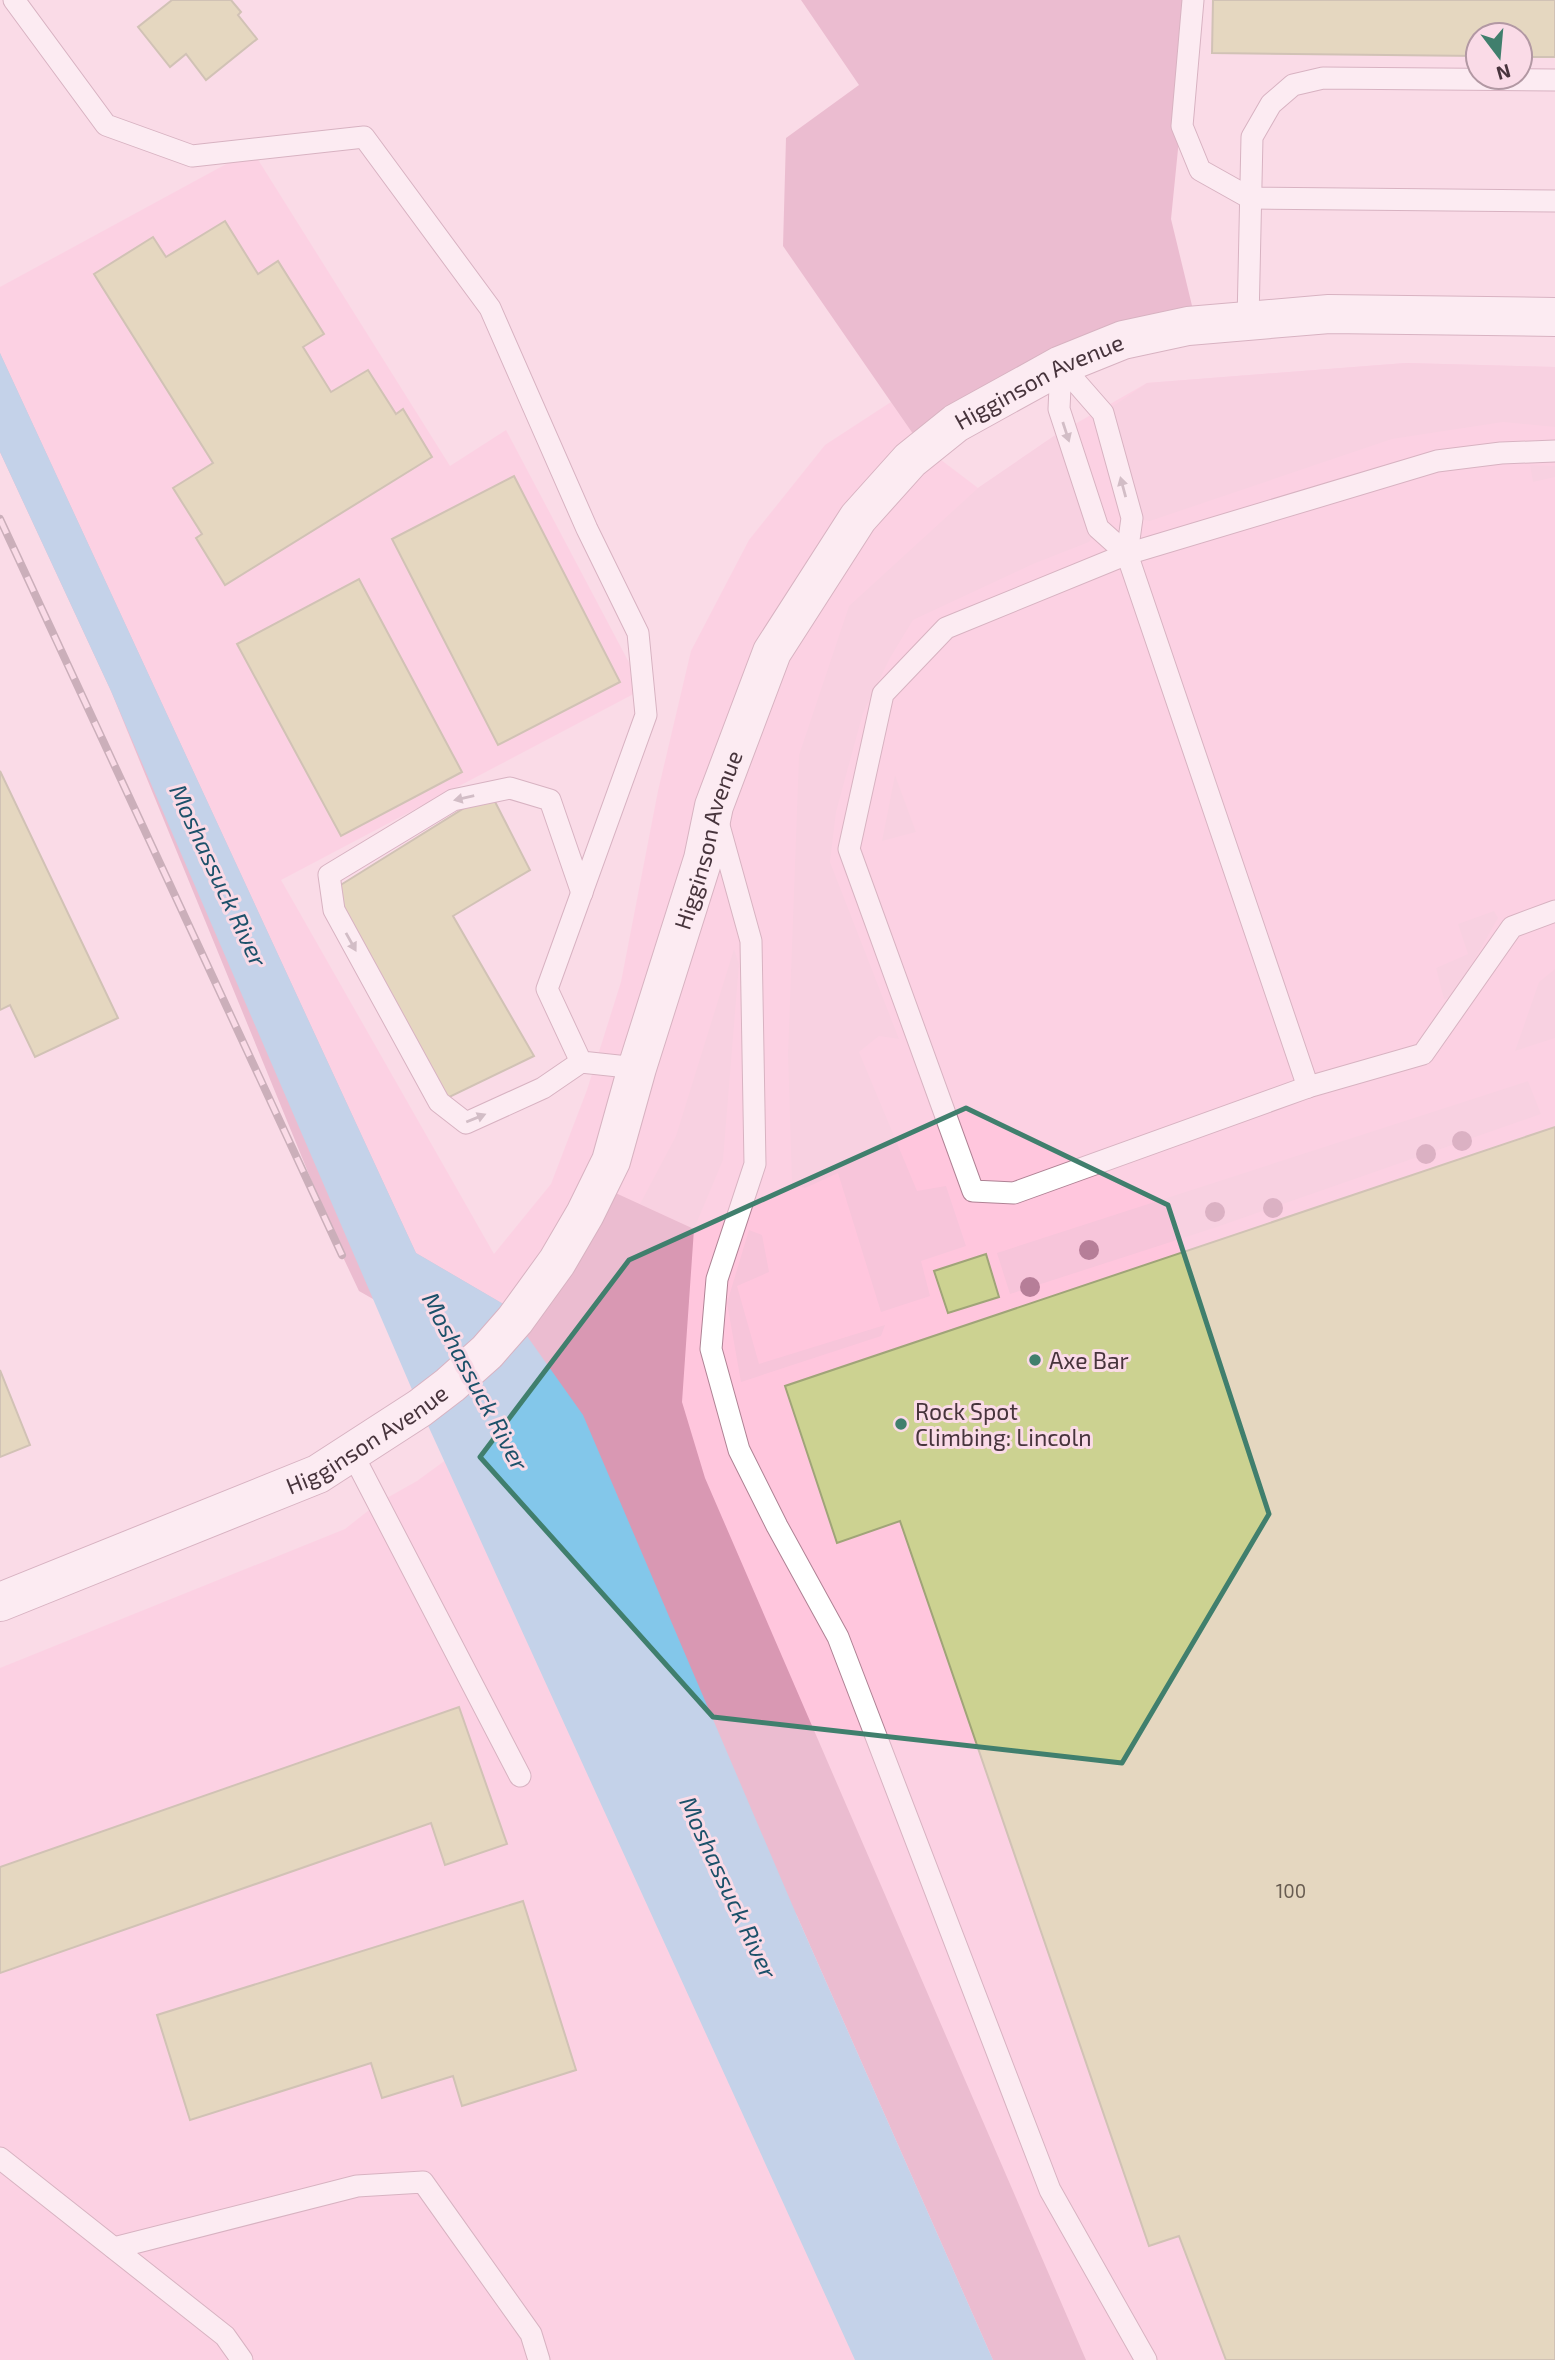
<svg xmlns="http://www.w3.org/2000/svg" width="1555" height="2360" viewBox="0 0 1555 2360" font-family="'Exo 2',sans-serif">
<rect width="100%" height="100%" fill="#fadbe7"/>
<path fill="#ffc6dd" d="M252 150 450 466 506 430 643 689 281 880 494 1254 551 1184 587 1090 621 982 658 791 691 651 749 540 825 445 891 402 920 444 978 488 1054 436 1147 383 1406 363 1555 367V2360H0V1668L345 1529 378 1503 417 1481 465 1446 505 1305 416 1253 0 353V287Z"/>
<g fill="#f7c5da">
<path d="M1406 363 1555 367V427L1503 422 1392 439 1150 521 1132 518 1103 413 1147 383Z"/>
<path d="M1054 436 1069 441 1098 528 1089 542 1033 564 913 620 890 658 863 713 836 812 830 862 899 1039 879 1036 859 1052 917 1191 946 1186 966 1246 921 1261 930 1296 881 1312 838 1173 805 1188 792 1184 788 1054 799 755 849 606 978 488Z"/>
<path d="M1530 465 1555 466V477L1533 482Z"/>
<path d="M895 775 916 832 882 841Z"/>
<path d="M1494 911 1498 918 1453 997 1444 999 1436 968 1468 954 1458 924Z"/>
<path d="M734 949 739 964 723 1160 694 1229 640 1204 676 1136Z"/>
<path d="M1555 969V1038L1515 1051 1539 982Z"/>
<path d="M1528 1081 1541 1114 1217 1227 1010 1294 997 1253Z"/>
<path d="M749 1230 762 1235 769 1272 737 1286 759 1364 885 1325 881 1336 741 1382 727 1303Z"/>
</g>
<g fill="#d998b3">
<path d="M801 0H1193L1171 219 1195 318 920 444 783 246 786 138 859 85Z"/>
<path d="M0 353 416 1253 505 1305 596 1184 694 1229 682 1402 705 1478 1086 2360H993L797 1916 473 1356 359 1291 342 1255 111 691 0 452Z"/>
</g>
<path fill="#83c7ea" d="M0 353 416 1253 505 1305 583 1415 797 1916 993 2360H855L420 1408 111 691 0 452Z"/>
<g fill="#ccd291" stroke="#a0a478" stroke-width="2">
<path d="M172 0H231L241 12 238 15 257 39 206 80 186 54 170 67 138 27Z"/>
<path d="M1213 0H1555V57H1520V35H1478V56L1212 53Z"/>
<path d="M225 221 258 274 278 261 324 334 303 347 331 392 368 370 396 414 403 409 432 457 225 585 196 538 202 534 173 488 213 463 94 274 153 237 166 257Z"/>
<path d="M514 476 620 682 498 745 392 539Z"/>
<path d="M359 579 462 772 341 836 237 644Z"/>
<path d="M0 771 118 1018 35 1057 10 1005 0 1010Z"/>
<path d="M490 792 530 870 453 916 534 1056 439 1102 331 891Z"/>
<path d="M1555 1127V2360H1226L1179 2236 1149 2246 900 1521 837 1543 785 1386Z"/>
<path d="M986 1254 999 1297 948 1313 934 1271Z"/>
<path d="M0 1370 30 1445 0 1457Z"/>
<path d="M459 1707 507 1844 445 1865 431 1823 0 1973V1867Z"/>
<path d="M523 1901 576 2070 462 2106 453 2076 382 2098 371 2063 190 2120 157 2015Z"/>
</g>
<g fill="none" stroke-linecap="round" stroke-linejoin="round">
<g stroke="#af8294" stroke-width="23">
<g id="service">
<path d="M14 0 106 125 192 156 364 137 490 308 587 529 638 633 646 715 547 989 581 1062 637 1068"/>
<path d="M1193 0 1182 126 1200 170 1250 198 1555 201"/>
<path d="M1248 321 1252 137 1271 104 1293 85 1323 78 1555 80"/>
<path d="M1061 365 1103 413 1132 518 1127 554 1308 1087"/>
<path d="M1061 365 1059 409 1098 528 1127 554"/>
<path d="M1555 451 1501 453 1437 461 1127 554 946 628 883 694 849 849 973 1191 1014 1193 1308 1087 1423 1054 1512 927 1555 911"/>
<path d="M718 822 751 941 755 1164 717 1279 711 1349 739 1450 777 1526 838 1637 1050 2190 1146 2360"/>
<path d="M581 1062 543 1088 466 1123 439 1102 334 910 329 875 453 800 510 788 550 800 582 893"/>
<path d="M352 1453 520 1776"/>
<path d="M0 2158 225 2336 242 2360"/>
<path d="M114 2248 357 2186 423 2182 531 2334 539 2360"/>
</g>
</g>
<g stroke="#af8294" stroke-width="40">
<g id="tertiary">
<path id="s1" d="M0 1602 318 1474 420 1408 450 1385 487 1352 515 1320 557 1262 585 1214 611 1161 637 1068 703 859 714 806 772 652 858 518 910 460 956 423 1061 365 1123 340 1188 326 1329 314 1555 317"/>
</g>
</g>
<use href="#service" stroke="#fff" stroke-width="21"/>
<use href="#tertiary" stroke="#fff" stroke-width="38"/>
<g stroke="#937b84" stroke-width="8">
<path id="rail" d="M0 519 342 1255"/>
</g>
<use href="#rail" stroke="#fadbe7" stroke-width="5" stroke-dasharray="16" stroke-linecap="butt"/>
</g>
<g fill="#b67e98">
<circle cx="1462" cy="1141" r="10"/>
<circle cx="1426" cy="1154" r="10"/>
<circle cx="1273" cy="1208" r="10"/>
<circle cx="1215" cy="1212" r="10"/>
<circle cx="1089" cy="1250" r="10"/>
<circle cx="1030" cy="1287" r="10"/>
</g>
<defs><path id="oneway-solid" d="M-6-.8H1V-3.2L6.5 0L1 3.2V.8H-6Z" transform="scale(1.75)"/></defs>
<g fill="#a39a9e">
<use href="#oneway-solid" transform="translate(1066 432) rotate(72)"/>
<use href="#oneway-solid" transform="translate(1123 487) rotate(-105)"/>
<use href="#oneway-solid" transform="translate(464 798) rotate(167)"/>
<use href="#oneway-solid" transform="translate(351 942) rotate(61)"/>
<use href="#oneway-solid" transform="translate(476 1118) rotate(-22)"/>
</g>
<path d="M0 0H1555V2360H0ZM966 1108 1168 1205 1269 1514 1122 1763 713 1717 480 1457 629 1260Z" fill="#fadbe7" fill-opacity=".55" fill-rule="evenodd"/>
<path fill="none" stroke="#407f6d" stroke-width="5" stroke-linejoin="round" d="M966 1108 1168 1205 1269 1514 1122 1763 713 1717 480 1457 629 1260Z"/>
<g fill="#407f6d" stroke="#fadbe7" stroke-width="2.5">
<circle cx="1035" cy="1360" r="7"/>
<circle cx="901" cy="1424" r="7"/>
</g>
<g text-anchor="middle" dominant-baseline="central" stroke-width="6" stroke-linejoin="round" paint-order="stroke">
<g font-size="19" fill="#685c51">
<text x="1291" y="1890">100</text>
</g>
<g font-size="23" fill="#47343c" stroke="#fadbe7">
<text stroke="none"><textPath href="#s1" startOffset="1704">Higginson Avenue</textPath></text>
<text stroke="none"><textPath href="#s1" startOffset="1116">Higginson Avenue</textPath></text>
<text stroke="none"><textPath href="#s1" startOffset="402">Higginson Avenue</textPath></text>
</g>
<g font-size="23" fill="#47343c" stroke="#fadbe7" text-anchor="start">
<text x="1049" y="1360">Axe Bar</text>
<text x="915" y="1411">Rock Spot<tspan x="915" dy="26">Climbing: Lincoln</tspan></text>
</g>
<g font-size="24" font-style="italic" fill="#1c516a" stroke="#fadbe7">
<text transform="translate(219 875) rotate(65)">Moshassuck River</text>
<text transform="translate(476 1381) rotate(62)">Moshassuck River</text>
<text transform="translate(729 1887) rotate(65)">Moshassuck River</text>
</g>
</g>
<g transform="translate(1499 56) rotate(164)"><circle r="33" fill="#fadbe7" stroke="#b298a3" stroke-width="2"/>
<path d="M0-5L12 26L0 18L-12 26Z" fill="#407f6d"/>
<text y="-10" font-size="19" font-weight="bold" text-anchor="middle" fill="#47343c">N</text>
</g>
</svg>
